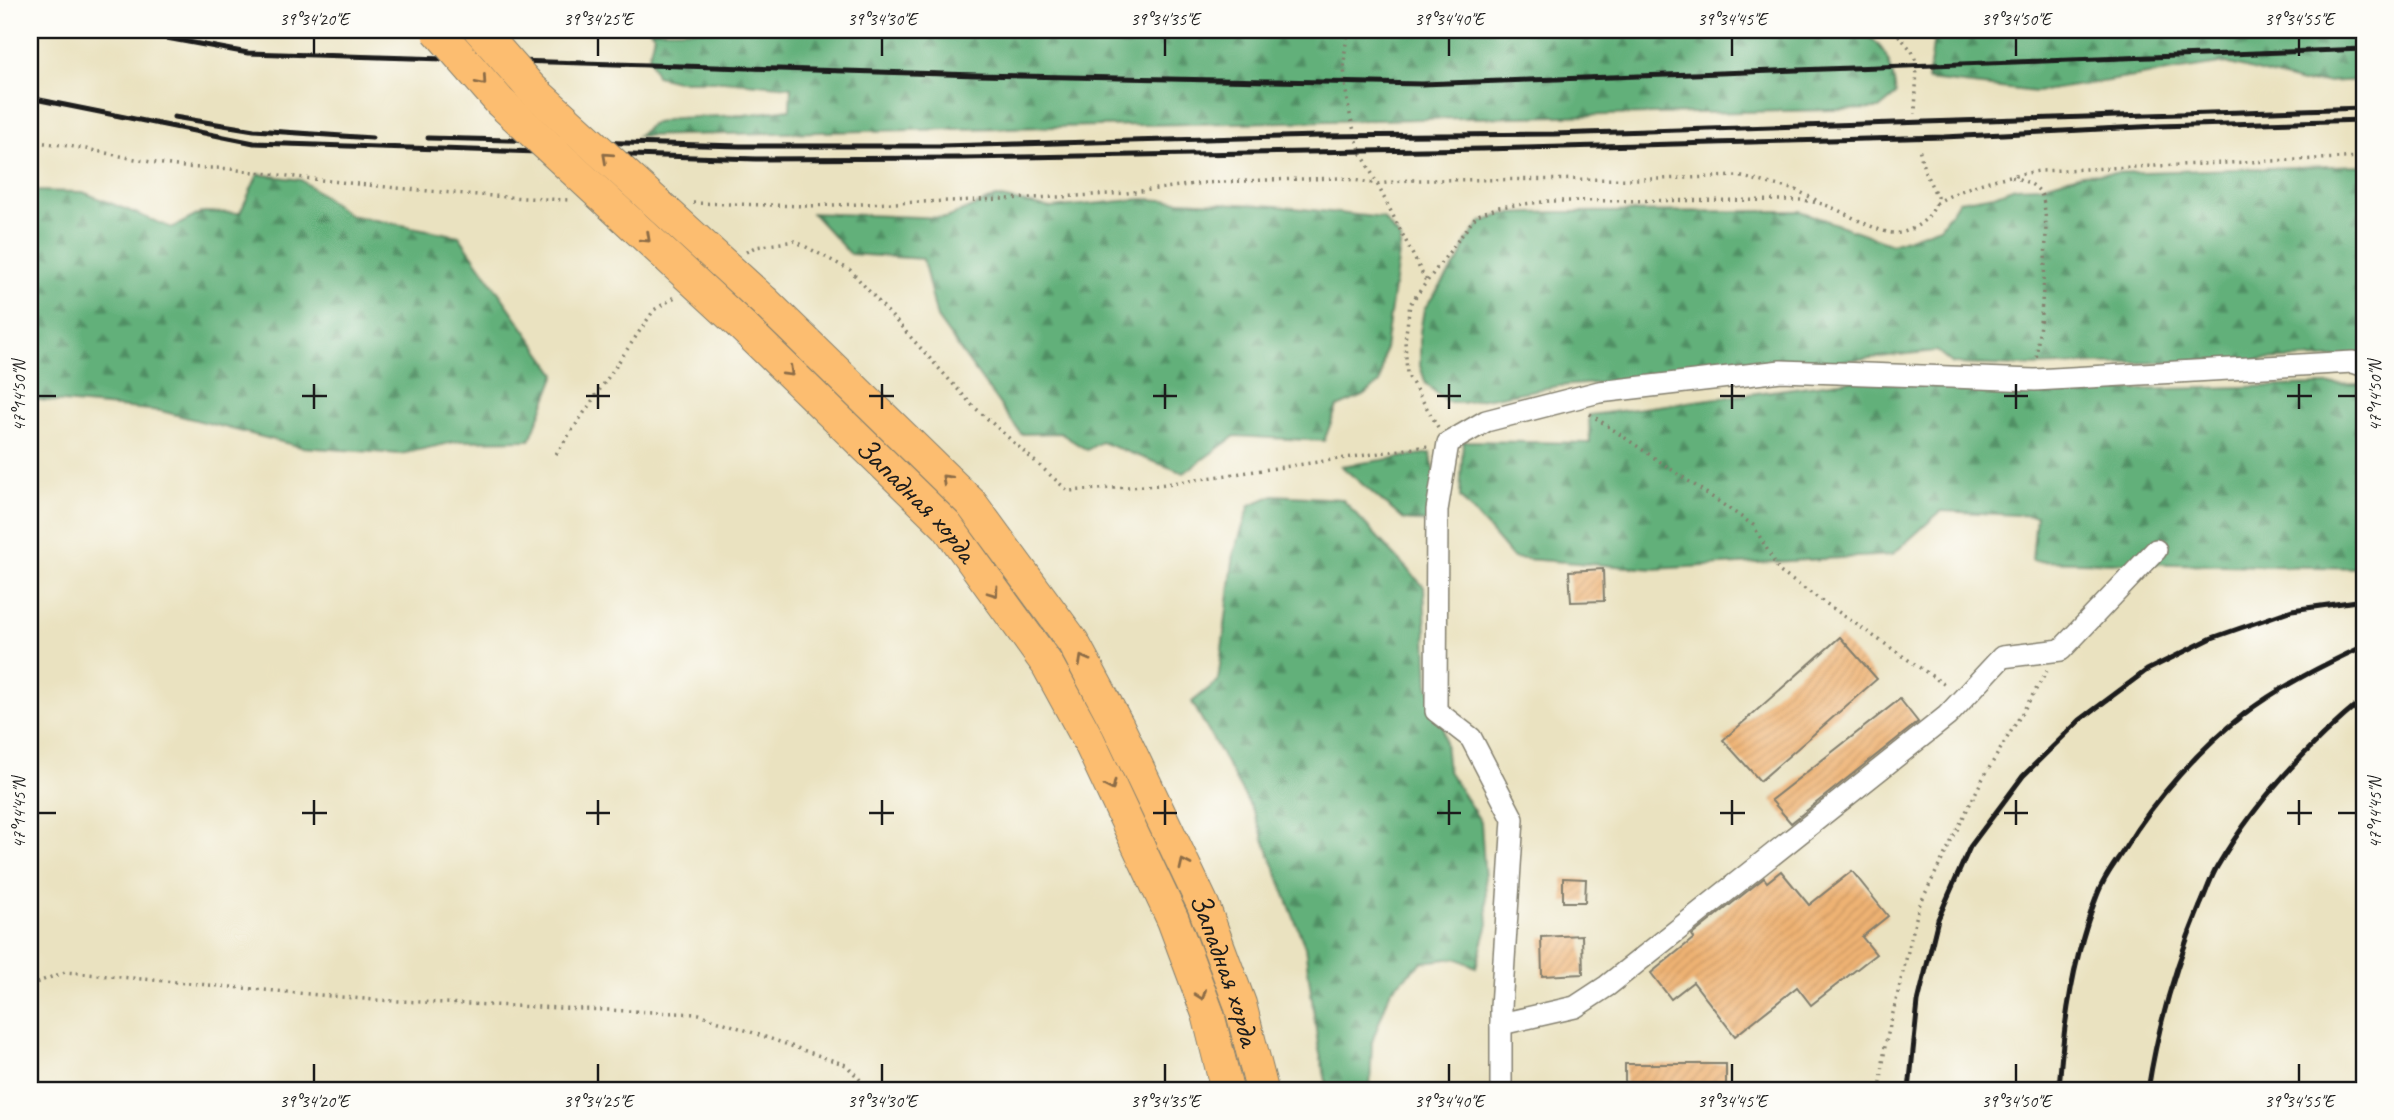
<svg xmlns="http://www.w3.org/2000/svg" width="2394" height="1120" viewBox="0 0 2394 1120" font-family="Caveat,sans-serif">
<defs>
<pattern id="forest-firs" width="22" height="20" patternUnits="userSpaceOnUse" patternTransform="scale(1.75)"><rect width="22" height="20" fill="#62b07a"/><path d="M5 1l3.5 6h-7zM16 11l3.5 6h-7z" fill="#508e63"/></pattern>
<pattern id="building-hatch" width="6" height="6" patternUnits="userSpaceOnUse" patternTransform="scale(1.75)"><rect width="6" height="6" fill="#eeb273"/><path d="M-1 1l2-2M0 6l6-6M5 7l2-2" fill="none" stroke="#cc9863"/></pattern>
</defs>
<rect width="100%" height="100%" fill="#fdfcf7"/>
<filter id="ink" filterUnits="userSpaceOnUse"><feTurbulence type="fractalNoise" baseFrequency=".0143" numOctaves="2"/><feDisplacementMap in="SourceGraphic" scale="14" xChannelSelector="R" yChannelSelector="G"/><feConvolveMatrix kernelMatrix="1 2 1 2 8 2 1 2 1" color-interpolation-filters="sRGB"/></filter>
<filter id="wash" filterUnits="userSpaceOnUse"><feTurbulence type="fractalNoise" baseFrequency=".00686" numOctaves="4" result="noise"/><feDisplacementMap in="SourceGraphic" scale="28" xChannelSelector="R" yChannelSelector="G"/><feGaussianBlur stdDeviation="1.57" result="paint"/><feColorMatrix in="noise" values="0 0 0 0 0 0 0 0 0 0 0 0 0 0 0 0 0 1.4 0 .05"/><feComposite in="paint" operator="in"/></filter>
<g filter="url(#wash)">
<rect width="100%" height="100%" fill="#eae2c0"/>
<g fill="url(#forest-firs)" stroke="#3f664b" stroke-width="2">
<path d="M650 30H1854C1885 39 1893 66 1896 95L1879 109 637 136 652 124 674 118 744 115 790 109 791 87 723 81H677L656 76 649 56 654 34Z"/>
<path d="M1935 30H2364V80L2302 83 2226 63 2036 92 1928 80Z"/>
<path d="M2364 165V357L2023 366 1953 364 1937 351 1707 375 1558 386 1461 403 1447 402 1426 384 1420 366V332L1424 309 1461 257 1466 242 1481 222 1504 214 1560 212 1800 211 1892 244 1940 227 1959 201 1994 195 2015 187 2041 186 2082 174Z"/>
<path d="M258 174 301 180 349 215 459 236 556 374 530 440 459 441 401 454 301 447 161 411 30 399V191L83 192 172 228 203 212 240 213Z"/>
<path d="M996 197 1051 208 1143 199 1276 206 1383 218 1401 240 1380 383 1363 396 1337 407 1324 441 1235 436 1184 473 1101 442 1087 450 1060 433 1021 434 937 318 923 259 850 254 812 213 946 218Z"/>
<path d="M1855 380 2017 393 2359 384 2364 388V568L2032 561 2036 516 1941 511 1892 555 1654 569 1513 558 1460 497 1463 441 1590 443 1589 415Z"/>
<path d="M1430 453 1437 483 1427 522 1404 520 1341 466Z"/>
<path d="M1274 495 1342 499 1424 587 1428 684 1443 723 1448 771 1481 822 1488 924 1476 967 1456 958 1422 962 1391 990 1372 1042 1370 1090H1328L1318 1045 1305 947 1254 813 1192 702 1218 681 1234 553 1250 505Z"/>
</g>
<g id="blocks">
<g fill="url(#building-hatch)">
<path d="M1603 569 1604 601 1571 602 1569 571Z"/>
<path d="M1840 637 1877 679 1760 781 1723 740Z"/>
<path d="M1900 699 1918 722 1791 823 1771 800Z"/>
<path d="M1781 871 1809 905 1852 871 1888 916 1862 937 1876 954 1811 1005 1797 987 1735 1036 1693 982 1671 999 1651 973 1694 938 1692 935 1764 878 1767 882Z"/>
<path d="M1563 878 1586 879 1585 902H1563Z"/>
<path d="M1582 935 1583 974 1542 976 1541 937Z"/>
<rect x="1625" y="1064" width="101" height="26"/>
</g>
</g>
</g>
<g filter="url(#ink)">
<use href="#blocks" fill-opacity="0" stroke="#837f6e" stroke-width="2"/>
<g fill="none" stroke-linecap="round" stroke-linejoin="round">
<g stroke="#837f6e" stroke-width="24">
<g id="minor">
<path d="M1501 1024 1575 1007 1607 986 1947 716 2002 657 2061 650 2156 550"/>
<path d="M1501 1090V1007L1513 819 1471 738 1436 711 1437 510 1448 443 1486 421 1599 392 1781 371 2035 380 2353 362 2364 366"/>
</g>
</g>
<g stroke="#837f6e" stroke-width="34">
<g id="highway">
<path id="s1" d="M765 302 971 503 1073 642 1118 726 1203 905 1240 1004 1262 1090"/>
<path id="s2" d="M741 325 947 526 1047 664 1089 741 1173 920 1208 1014 1227 1090"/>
</g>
</g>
<g stroke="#837f6e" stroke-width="3.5" stroke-dasharray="2 5" stroke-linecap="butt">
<path d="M1349 30C1338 66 1348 115 1360 150L1426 281"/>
<path d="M1894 30 1912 51 1917 64 1915 114"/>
<path d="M30 142C79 144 128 160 177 166 195 169 212 167 230 169 343 183 456 196 570 200"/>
<path d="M2012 177C2022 180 2033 183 2040 192 2054 213 2039 330 2036 360"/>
<path d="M693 203 806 206 893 203 1060 197 1126 193 1203 183 1266 180 1341 178 1378 184 1410 180 1660 179 1738 176 1796 190 1820 202"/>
<path d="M1936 203C1970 184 2003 176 2040 171L2364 157"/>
<path d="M746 252 755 247 795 241 850 270 972 405 1068 491 1159 485 1428 446"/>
<path d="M1590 414 1753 525 1780 572 1948 687"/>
<path d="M1438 427 1407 374 1405 341 1410 304 1477 215 1499 207 1550 201 1800 200C1807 201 1815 202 1822 204 1842 209 1880 236 1899 233 1917 230 1935 215 1937 197L1924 170 1919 148"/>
<path d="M556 454 654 310 675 297"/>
<path d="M30 985 65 972 375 1000 699 1014 846 1065 870 1090"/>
<path d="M1880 1090 1885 1046 1919 906 1982 780 2047 671"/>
</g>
<use href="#minor" stroke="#fff" stroke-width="21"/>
<use href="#highway" stroke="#fcbd6f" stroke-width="32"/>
<g stroke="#1c1c1c" stroke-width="5">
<path d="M123 30 248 53 977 75 1422 84 2364 49"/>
<path d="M30 98 254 143 756 159 962 158 1483 149 1944 137 2159 126 2364 120"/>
<path d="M174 117 254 130 372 138"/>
<path d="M428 138 740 146H941L1318 136 1554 134 2364 108"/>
<path d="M1909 1090 1918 1002 1938 919 1970 847 2023 776 2080 720 2147 670 2212 638 2292 610 2364 600"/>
<path d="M2059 1090C2063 1026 2074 953 2098 893 2104 877 2116 862 2125 848 2154 800 2200 748 2244 714 2281 686 2323 665 2364 646"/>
<path d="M2148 1090C2158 1026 2175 966 2200 906 2206 893 2210 879 2217 867 2255 802 2307 746 2364 699"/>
</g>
<g stroke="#837f6e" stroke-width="34" stroke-linecap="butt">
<g id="highway-bridge">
<path d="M437 30 500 102 741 325"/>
<path d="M480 30 531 88 765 302"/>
</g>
</g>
<use href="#highway-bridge" stroke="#fcbd6f" stroke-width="32"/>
</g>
<defs><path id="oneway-chevron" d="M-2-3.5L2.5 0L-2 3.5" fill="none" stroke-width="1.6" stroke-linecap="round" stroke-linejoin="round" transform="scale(1.75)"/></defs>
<g stroke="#8c6c46">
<use href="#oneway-chevron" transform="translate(482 81) rotate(49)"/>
<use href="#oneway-chevron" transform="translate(607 157) rotate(-138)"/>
<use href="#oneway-chevron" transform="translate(646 238) rotate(43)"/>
<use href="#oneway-chevron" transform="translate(789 372) rotate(44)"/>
<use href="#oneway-chevron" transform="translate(946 479) rotate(-136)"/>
<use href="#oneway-chevron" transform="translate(994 592) rotate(54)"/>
<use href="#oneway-chevron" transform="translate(1083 660) rotate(-119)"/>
<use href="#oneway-chevron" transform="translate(1111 786) rotate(65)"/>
<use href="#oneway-chevron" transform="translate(1184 864) rotate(-115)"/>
<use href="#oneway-chevron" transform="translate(1201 995) rotate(70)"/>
</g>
</g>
<path fill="none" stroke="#1c1c1c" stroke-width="2.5" d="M314 38V56M598 38V56M882 38V56M1165 38V56M1449 38V56M1732 38V56M2016 38V56M2299 38V56M314 384V409M598 384V409M882 384V409M1165 384V409M1449 384V409M1732 384V409M2016 384V409M2299 384V409M38 396H56M302 396H327M586 396H610M869 396H894M1153 396H1177M1437 396H1461M1720 396H1745M2004 396H2028M2287 396H2312M2338 396H2356M314 800V825M598 800V825M882 800V825M1165 800V825M1449 800V825M1732 800V825M2016 800V825M2299 800V825M38 813H56M302 813H327M586 813H610M869 813H894M1153 813H1177M1437 813H1461M1720 813H1745M2004 813H2028M2287 813H2312M2338 813H2356M314 1064V1082M598 1064V1082M882 1064V1082M1165 1064V1082M1449 1064V1082M1732 1064V1082M2016 1064V1082M2299 1064V1082"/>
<g text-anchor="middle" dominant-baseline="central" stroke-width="7" stroke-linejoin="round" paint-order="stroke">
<g font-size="30" fill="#1c1c1c" stroke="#fdfcf7">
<text stroke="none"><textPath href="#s2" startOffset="248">Западная хорда</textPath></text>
<text stroke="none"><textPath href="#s1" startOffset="822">Западная хорда</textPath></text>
</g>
</g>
<rect width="2394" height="1120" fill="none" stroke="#fdfcf7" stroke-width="77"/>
<rect x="38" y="38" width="2318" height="1044" fill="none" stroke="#1c1c1c" stroke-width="2.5"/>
<g font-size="18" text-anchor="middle" fill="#1c1c1c">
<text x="314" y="25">39°34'20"E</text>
<text x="598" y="25">39°34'25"E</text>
<text x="882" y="25">39°34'30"E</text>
<text x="1165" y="25">39°34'35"E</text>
<text x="1449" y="25">39°34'40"E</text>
<text x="1732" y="25">39°34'45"E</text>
<text x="2016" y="25">39°34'50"E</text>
<text x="2299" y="25">39°34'55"E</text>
<text transform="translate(19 396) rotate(-90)" y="6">47°14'50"N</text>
<text transform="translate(2375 396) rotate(-90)" y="6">47°14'50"N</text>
<text transform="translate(19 813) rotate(-90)" y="6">47°14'45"N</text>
<text transform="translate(2375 813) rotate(-90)" y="6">47°14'45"N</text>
<text x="314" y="1107">39°34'20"E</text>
<text x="598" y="1107">39°34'25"E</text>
<text x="882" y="1107">39°34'30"E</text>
<text x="1165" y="1107">39°34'35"E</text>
<text x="1449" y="1107">39°34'40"E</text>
<text x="1732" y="1107">39°34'45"E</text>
<text x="2016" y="1107">39°34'50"E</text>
<text x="2299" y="1107">39°34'55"E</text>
</g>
</svg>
